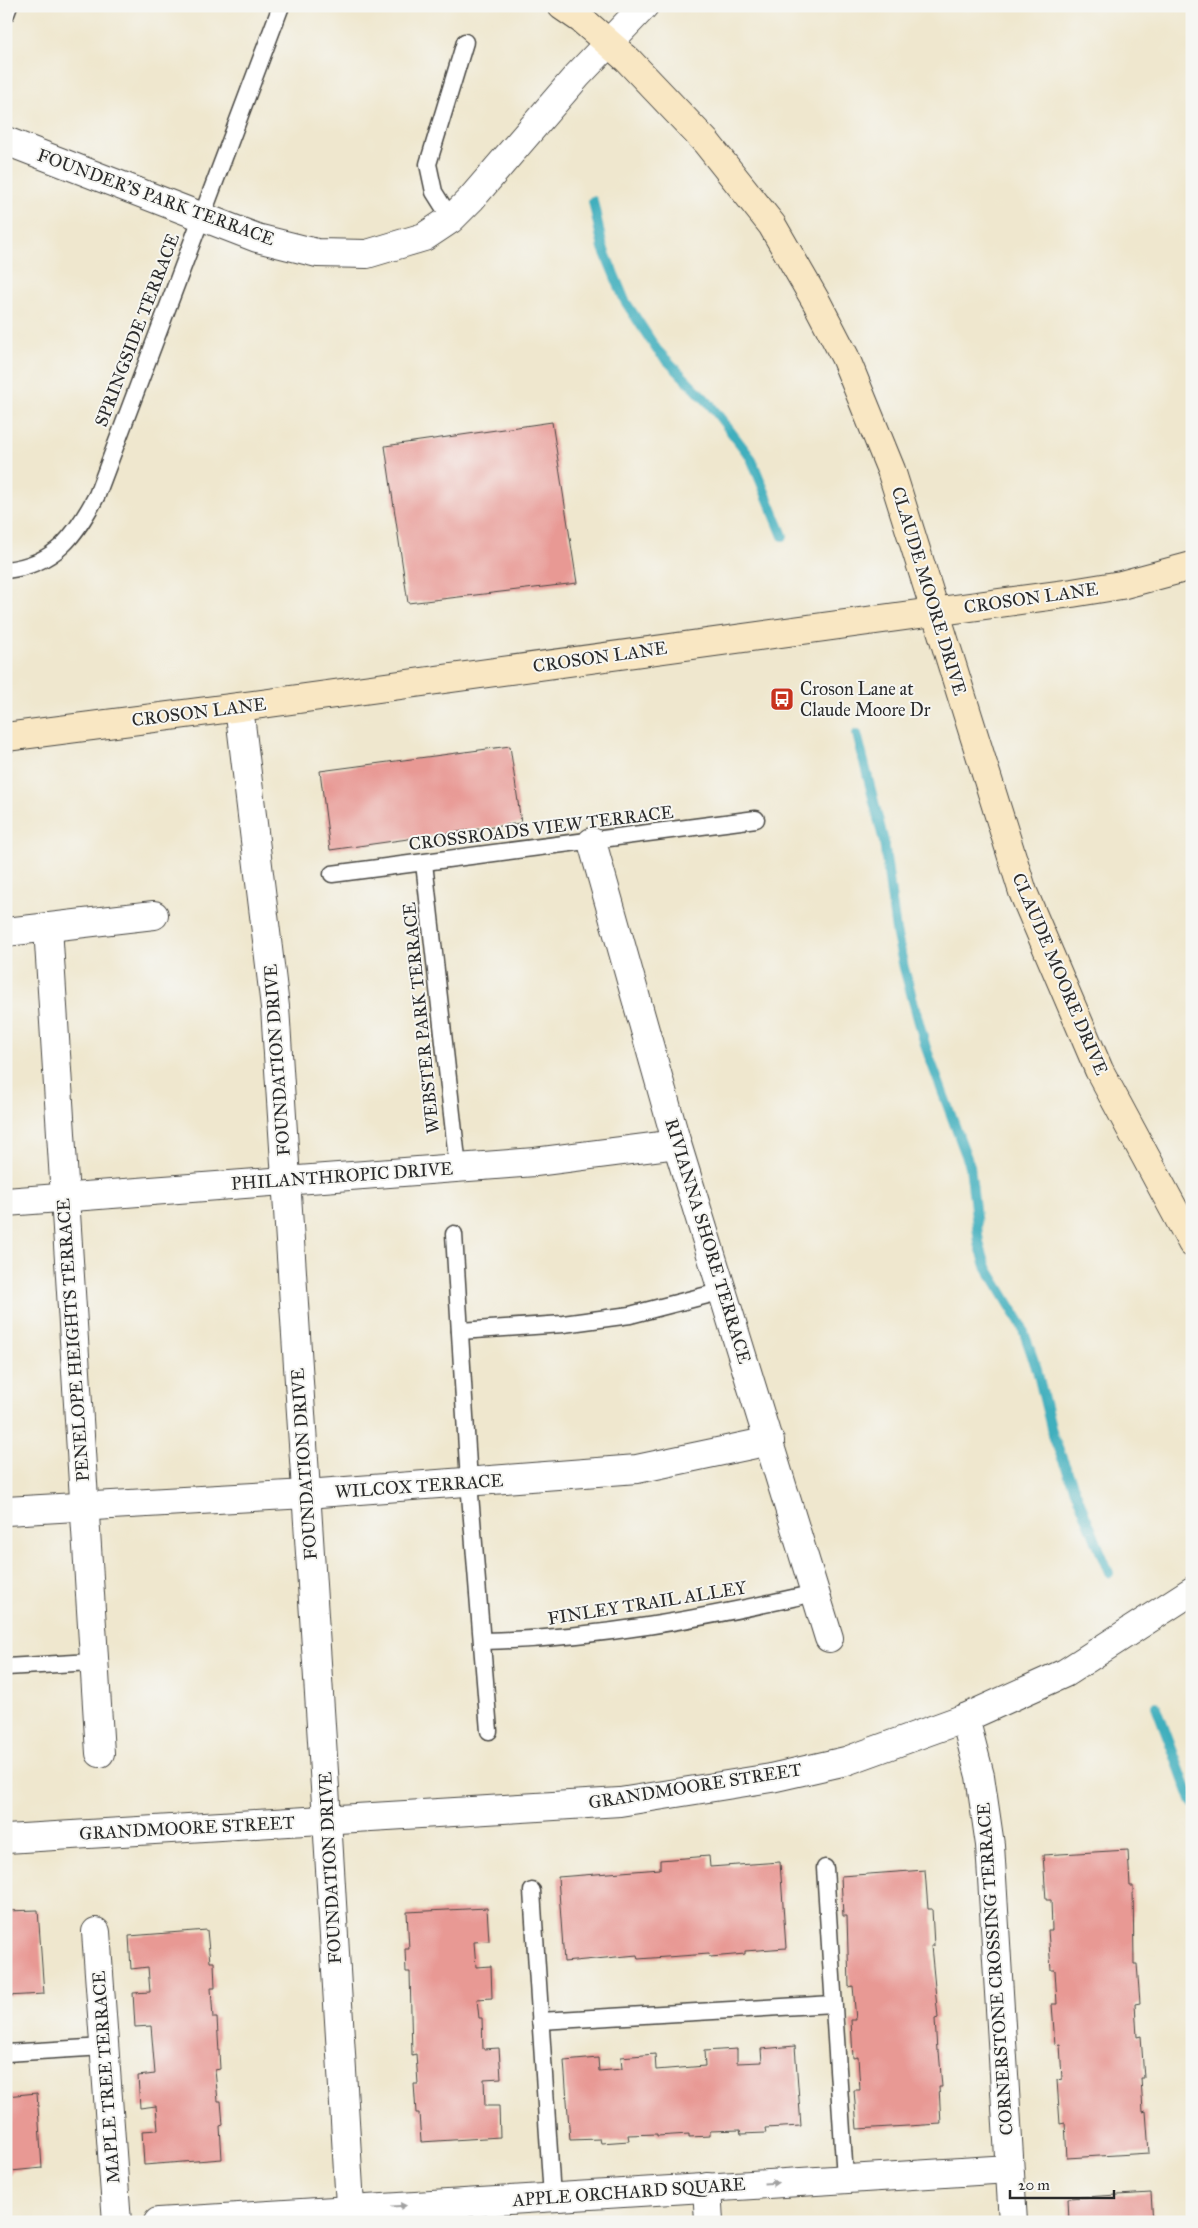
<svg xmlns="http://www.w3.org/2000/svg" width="1198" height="2228" viewBox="0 0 1198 2228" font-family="'IM FELL Great Primer',serif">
<rect width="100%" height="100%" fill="#f6f6f2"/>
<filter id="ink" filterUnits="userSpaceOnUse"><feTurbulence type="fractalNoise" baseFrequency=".02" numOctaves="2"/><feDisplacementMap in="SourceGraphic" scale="10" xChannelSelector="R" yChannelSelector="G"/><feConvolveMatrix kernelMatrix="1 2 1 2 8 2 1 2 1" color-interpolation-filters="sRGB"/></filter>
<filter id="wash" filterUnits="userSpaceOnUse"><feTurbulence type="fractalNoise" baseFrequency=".0096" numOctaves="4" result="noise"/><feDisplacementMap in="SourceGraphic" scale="20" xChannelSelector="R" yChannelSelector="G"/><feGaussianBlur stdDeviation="1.12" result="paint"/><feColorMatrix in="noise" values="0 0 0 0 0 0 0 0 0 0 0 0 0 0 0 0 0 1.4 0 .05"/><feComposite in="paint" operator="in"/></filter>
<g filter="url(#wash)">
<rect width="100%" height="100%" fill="#efe7ce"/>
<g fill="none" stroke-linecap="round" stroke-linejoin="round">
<g stroke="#41afbd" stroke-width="10">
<path d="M593 201 603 248 625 301 657 350 708 402 751 458 783 536"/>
<path d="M857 734 884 842 896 931 904 968 926 1048 970 1166 979 1243 986 1266 1021 1324 1037 1370 1053 1436 1109 1573"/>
<path d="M1156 1706 1192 1803"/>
</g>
</g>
<g id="blocks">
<g fill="#e89994">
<path d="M552 422 577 583 408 603 385 446Z"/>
<path d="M510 746 521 823 330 850 320 771Z"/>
<path d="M1128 1850 1130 1886H1133L1134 1964H1137L1140 2003 1135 2004 1137 2037 1141 2036 1144 2078H1141L1143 2112 1146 2111 1149 2153 1067 2158 1065 2123 1060 2124 1057 2080 1062 2079 1060 2044 1055 2045 1052 2004H1057L1055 1970H1051L1048 1930H1052L1051 1900H1046L1043 1855Z"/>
<path d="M709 1856 710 1867 780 1862 786 1948 745 1951V1954L710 1957 709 1954 638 1959 637 1955 564 1962 558 1877 660 1869V1860Z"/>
<path d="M925 1870 928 1909H932L934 1946H931L938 2018 935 2019 937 2051H939L942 2087H939L941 2124 857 2129 854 2090H860L858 2057 853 2058 851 2020H856L853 1986 849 1987 847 1916H843L841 1876Z"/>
<path d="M487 1908 489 1941 474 1942 476 1967 491 1966 492 1998 477 1999 479 2018H482L483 2049 499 2048 501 2078 484 2079 485 2106H499L500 2137 421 2142 419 2113H416L414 2084H418L416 2054 412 2055 410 1972H406L405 1949H409L407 1912Z"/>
<path d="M38 1910 44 1994 6 1996V1911Z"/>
<path d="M207 1930 210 1962H214L215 1988H211L213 2018H217L220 2069 215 2070 218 2101H221L223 2125 220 2126 222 2159 144 2165 142 2131 158 2130 156 2106 140 2108 138 2076 155 2074 151 2026 135 2027 133 1993 150 1992 148 1967 131 1969 129 1936Z"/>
<path d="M795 2046 801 2126 765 2128 766 2133 741 2134 740 2130 710 2131V2136L689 2137V2134L657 2136V2134L628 2135 629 2141 601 2143 600 2139 570 2140 564 2061 598 2058 599 2071 622 2069 621 2057 655 2054 656 2070 705 2066 704 2051 737 2049V2063L762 2062 761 2049Z"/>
<path d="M37 2093 42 2168 11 2171V2175H6V2096Z"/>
<path d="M1151 2193 1153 2222H1069L1068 2198Z"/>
</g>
</g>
</g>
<g filter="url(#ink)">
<use href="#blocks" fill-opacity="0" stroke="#484743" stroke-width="1"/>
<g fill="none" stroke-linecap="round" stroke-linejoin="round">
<g stroke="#484743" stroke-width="19">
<g id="lane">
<path d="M6 14 9 6"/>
<path d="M451 219 434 192 428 164 465 42"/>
<path d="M6 570C56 564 75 536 97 495L281 6"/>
<path d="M424 863 458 1168"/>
<path d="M332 874 756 819"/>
<path d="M454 1234 469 1482 489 1731"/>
<path d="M460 1331 563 1324 630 1315 723 1291"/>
<path d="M483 1641C595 1639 705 1618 815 1593"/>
<path d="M6 1667 92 1662"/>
<path d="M825 1868 845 2178"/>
<path d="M532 1891 552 2197"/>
<path d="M540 2021 833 2004"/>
<path d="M6 2053 104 2047"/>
</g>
</g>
<g stroke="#484743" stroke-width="30">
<g id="street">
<path d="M6 141 257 238 317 253 367 254 424 237 451 219 471 199 577 76 644 6"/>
<path d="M239 707 275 1007 327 1819 351 2222"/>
<path d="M592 842 677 1144 829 1638"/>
<path d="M48 927 100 1753"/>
<path d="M6 932 154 915"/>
<path d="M6 1202 535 1162 677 1144"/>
<path d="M6 1511 306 1494 637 1469 770 1441"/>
<path d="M965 1718 980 1776 990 1845 1013 2222"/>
<path d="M6 1839 620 1802 771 1778 846 1761 965 1718 1065 1673 1192 1591"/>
<path d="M96 1932 117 2222"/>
<path d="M707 2187 709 2222"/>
<path d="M158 2222 1009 2169"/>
</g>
</g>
<g stroke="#484743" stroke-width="30">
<g id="secondary">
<path d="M562 6 581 19 628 60 706 142 772 225 817 303 845 357 891 470 1023 892 1099 1070 1192 1243"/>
<path d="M6 737 239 707 1072 593 1121 585 1192 566"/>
</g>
</g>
<use href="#lane" stroke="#fff" stroke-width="16"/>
<use href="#street" stroke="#fff" stroke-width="28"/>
<use href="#secondary" stroke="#f9e7c3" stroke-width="28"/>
</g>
<defs><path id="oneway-solid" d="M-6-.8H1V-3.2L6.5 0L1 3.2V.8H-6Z" transform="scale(1.25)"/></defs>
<g fill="#a0a0a0">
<use href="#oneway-solid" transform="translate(771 2183) rotate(-4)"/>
<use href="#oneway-solid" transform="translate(399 2206) rotate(-3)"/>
</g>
</g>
<defs>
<g id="bus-square" transform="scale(1.25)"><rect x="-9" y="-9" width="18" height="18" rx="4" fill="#c8321e" stroke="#f6f6f2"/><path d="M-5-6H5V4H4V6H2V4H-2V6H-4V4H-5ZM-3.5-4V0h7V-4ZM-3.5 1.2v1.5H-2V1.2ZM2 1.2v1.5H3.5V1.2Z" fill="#fff"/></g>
</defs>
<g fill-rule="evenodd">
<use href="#bus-square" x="782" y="699"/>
</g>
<g text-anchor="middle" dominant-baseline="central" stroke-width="4" stroke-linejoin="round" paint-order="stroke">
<g font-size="18" fill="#2b2b2b" stroke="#f6f6f2">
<text transform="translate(156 197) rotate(20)">FOUNDER'S PARK TERRACE</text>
<text transform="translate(137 330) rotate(-69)">SPRINGSIDE TERRACE</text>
<text transform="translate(929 591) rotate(73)">CLAUDE MOORE DRIVE</text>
<text transform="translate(1031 598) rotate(-8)">CROSON LANE</text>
<text transform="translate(600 657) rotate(-8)">CROSON LANE</text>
<text transform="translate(199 712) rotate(-7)">CROSON LANE</text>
<text transform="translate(541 828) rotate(-7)">CROSSROADS VIEW TERRACE</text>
<text transform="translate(1060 974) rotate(67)">CLAUDE MOORE DRIVE</text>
<text transform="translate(421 1018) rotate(-96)">WEBSTER PARK TERRACE</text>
<text transform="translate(277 1060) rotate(-94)">FOUNDATION DRIVE</text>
<text transform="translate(342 1176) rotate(-4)">PHILANTHROPIC DRIVE</text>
<text transform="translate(708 1241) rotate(73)">RIVIANNA SHORE TERRACE</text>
<text transform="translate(73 1340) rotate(-94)">PENELOPE HEIGHTS TERRACE</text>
<text transform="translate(304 1464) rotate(-94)">FOUNDATION DRIVE</text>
<text transform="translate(419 1486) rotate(-4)">WILCOX TERRACE</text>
<text transform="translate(647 1603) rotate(-9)">FINLEY TRAIL ALLEY</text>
<text transform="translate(695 1786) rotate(-9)">GRANDMOORE STREET</text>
<text transform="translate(187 1828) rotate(-3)">GRANDMOORE STREET</text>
<text transform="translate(330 1868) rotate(-93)">FOUNDATION DRIVE</text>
<text transform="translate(995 1969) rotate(-94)">CORNERSTONE CROSSING TERRACE</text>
<text transform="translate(106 2077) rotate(-94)">MAPLE TREE TERRACE</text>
<text transform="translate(629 2192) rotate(-4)">APPLE ORCHARD SQUARE</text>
</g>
<g font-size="18" fill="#2b2b2b" stroke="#f6f6f2" text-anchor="start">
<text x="800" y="689">Croson Lane at<tspan x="800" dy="21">Claude Moore Dr</tspan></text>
</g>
</g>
<rect width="1198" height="2228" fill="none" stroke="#f6f6f2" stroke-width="25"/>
<path d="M1010 2190v8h104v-8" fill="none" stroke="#2b2b2b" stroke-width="2.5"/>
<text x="1018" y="2190" font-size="15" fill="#2b2b2b" stroke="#f6f6f2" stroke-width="4" paint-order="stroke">20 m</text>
</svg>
